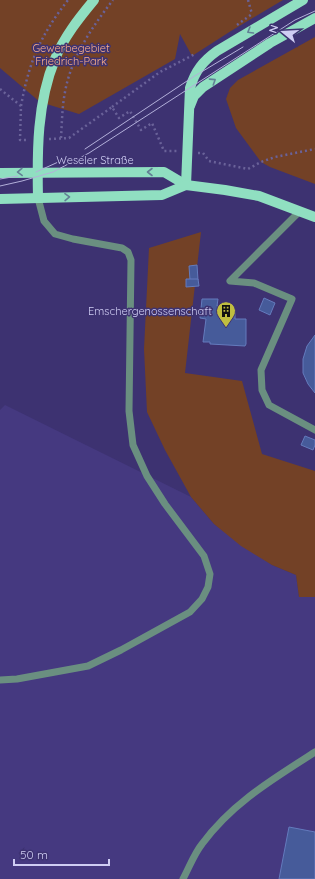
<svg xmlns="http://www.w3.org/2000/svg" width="315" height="879" viewBox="0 0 315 879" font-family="Quicksand,sans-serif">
<rect width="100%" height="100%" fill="#3d3271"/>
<path fill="#453980" d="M5 405 191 497 214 524 272 565 296 575 299 597H315V879H0V410Z"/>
<g fill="#734126">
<path d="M0 0H283L231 31 192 56 180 34 175 59 79 114 40 102 0 68Z"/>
<path d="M315 37V184L270 167 261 162 236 128 226 99 230 88 238 80Z"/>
<path d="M201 232 185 373 242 381 262 454 315 471V597H299L296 575 272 565 241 546 214 524 191 497 165 450 147 412 144 349 149 248Z"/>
</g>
<g fill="#465b9a" stroke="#647bbd">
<path d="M197 265 198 280H190L189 266Z"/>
<path d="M186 279H198L199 286 186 287Z"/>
<path d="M264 298 275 303 270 315 259 310Z"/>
<path d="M202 299H218L217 306H225V311H235V319H246V344L245 346 210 344V342H203L206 319 200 318Z"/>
<path d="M315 335V393L308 384 303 373V359L307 346Z"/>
<path d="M305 436 315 440V445L313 450 301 445Z"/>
<path d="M289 827 315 832V879H279Z"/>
</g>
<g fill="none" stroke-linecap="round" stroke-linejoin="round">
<g stroke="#6a6299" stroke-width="2.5" stroke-dasharray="2 3" stroke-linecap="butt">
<path d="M248 0 252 14"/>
<path d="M237 25 252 14"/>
<path d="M0 89 21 106 20 140H28"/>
<path d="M21 106C29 62 40 36 68 0"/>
<path d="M112 107 160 72 195 54"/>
<path d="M61 138C62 123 62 107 65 92 71 58 92 27 113 0"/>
<path d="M49 139 69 138 112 107 119 118 130 111 141 130 152 123 164 151H177"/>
<path d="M198 153H203L209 161 248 169 261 162 275 157 315 149"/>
</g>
<g stroke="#6a8f80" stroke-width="7">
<path d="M300 211 230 281 254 283 292 299 261 370 262 390 269 405 315 430"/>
<path d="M0 680 17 679 88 666 121 650 190 612 202 599 208 587 210 574 204 556 165 504 147 476 133 445 129 411 131 260 128 252 122 248 73 239 55 234 44 221 38 198"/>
<path d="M183 879C189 868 194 854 202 844 232 803 273 779 315 752"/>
</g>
<g stroke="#90dfc1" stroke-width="10">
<path d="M190 106 194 96 203 87 270 43 315 18"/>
<path d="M0 173 164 172 186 185 225 190 259 196 315 217"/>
<path d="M186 185 190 88C195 71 203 61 217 51L303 0"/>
<path d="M38 198C37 151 37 103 55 59 64 37 79 18 94 0"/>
<path d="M0 199 162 195 186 185"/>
</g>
<g stroke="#b3b0da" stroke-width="1">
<path d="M85 149 193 77 243 47"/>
<path d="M36 172 65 159"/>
<path d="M0 179 18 176"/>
<path d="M0 186 22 181 53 172 89 153 295 20 315 11"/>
</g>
</g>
<defs><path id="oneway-chevron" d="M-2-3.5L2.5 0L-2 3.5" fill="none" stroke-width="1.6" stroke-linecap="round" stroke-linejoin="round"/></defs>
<g stroke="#628095">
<use href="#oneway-chevron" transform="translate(250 31) rotate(150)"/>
<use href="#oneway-chevron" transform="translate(213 81) rotate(-33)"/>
<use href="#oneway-chevron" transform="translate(20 172) rotate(178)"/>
<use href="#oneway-chevron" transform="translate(150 172) rotate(180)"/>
<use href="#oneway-chevron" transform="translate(67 197) rotate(-1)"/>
</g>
<defs>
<g id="building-pin" transform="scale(1)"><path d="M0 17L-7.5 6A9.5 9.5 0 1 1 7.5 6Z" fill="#c0be40" stroke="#3d3271"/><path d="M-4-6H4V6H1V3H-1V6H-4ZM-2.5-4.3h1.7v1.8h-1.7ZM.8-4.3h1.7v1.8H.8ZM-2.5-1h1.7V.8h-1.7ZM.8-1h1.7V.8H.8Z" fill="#111"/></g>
</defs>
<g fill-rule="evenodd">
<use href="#building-pin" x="226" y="311"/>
</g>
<g text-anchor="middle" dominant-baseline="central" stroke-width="3" stroke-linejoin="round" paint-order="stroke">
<g font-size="11" fill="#fbaf87" stroke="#3d3271">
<text x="71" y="48">Gewerbegebiet<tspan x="71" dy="13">Friedrich-Park</tspan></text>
</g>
<g font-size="11" fill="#cfcdf3" stroke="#3d3271">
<text x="95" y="160">Weseler Straße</text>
</g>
<g font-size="11" fill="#cfcdf3" stroke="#3d3271" text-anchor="end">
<text x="212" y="311">Emschergenossenschaft</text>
</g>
</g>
<g transform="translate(283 32) rotate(288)" stroke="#3d3271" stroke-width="3" paint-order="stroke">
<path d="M0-3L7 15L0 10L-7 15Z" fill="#cfcdf3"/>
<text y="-6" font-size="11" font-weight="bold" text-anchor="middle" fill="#cfcdf3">N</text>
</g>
<path d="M14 859v6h95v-6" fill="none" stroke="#cfcdf3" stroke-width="2"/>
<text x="20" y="859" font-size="12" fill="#cfcdf3" stroke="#3d3271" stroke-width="3" paint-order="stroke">50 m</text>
</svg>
